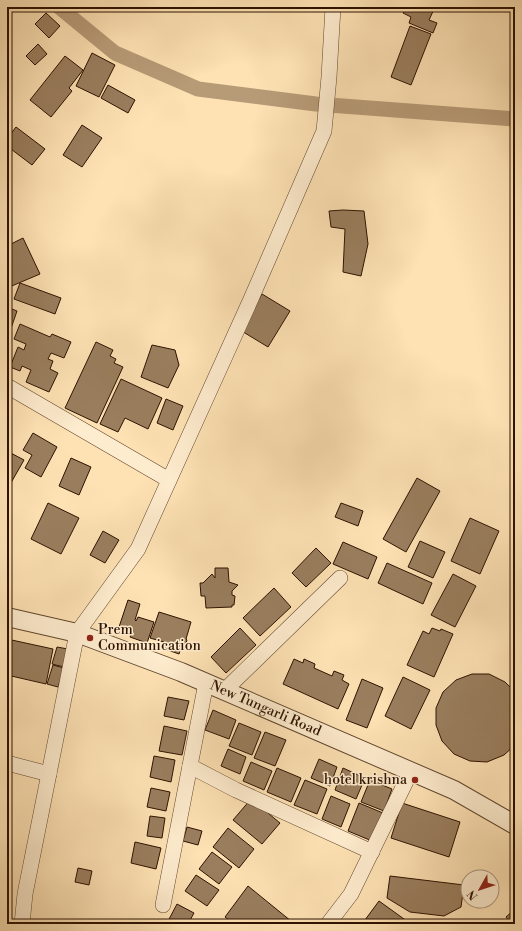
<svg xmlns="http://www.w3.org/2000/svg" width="522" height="931" viewBox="0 0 522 931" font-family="'Libre Bodoni',serif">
<rect width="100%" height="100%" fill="#fee2b4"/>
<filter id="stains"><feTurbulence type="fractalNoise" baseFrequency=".005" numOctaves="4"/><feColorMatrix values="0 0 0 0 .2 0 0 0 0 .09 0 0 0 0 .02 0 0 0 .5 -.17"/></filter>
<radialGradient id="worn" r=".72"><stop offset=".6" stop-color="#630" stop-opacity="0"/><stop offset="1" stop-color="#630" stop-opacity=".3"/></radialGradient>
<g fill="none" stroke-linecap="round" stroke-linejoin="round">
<path stroke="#b79b77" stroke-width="15" d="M59 7 115 53 198 89 316 104 515 119"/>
</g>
<g fill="#9a7e5e" stroke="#2d1200">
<path d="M406 7H435L429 20 437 23 433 33 409 23 411 17 403 13Z"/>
<path d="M46 13 60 26 49 38 35 24Z"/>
<path d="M410 26 431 34 411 85 391 77Z"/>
<path d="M38 44 47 54 35 65 26 56Z"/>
<path d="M92 53 115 65 99 97 76 86Z"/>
<path d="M65 56 83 70 69 88 72 91 51 117 30 100Z"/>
<path d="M108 85 135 100 128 113 101 98Z"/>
<path d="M82 125 102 138 82 167 63 155Z"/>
<path d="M16 127 45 149 32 165 7 146V139Z"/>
<path d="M343 210 364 211 368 244 361 276 343 272 345 229 331 227 329 211Z"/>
<path d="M23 238 40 274 7 288V246Z"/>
<path d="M20 283 61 298 55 314 14 299Z"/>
<path d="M262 294 290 311 268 347 240 330Z"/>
<path d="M7 307 17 311 7 340Z"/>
<path d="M20 324 50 337 52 334 71 342 64 358 51 353 48 359 53 361 50 369 58 373 49 392 26 382 31 370 22 366 20 371 10 367 18 347 24 350 26 344 14 339Z"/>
<path d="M96 342 113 350 110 356 116 359 114 363 123 367 97 423 65 408Z"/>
<path d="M152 345 175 350 179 365 168 388 141 377Z"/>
<path d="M121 379 162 398 148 429 125 418 118 432 100 424Z"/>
<path d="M166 399 183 406 173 430 157 423Z"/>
<path d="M33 433 57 447 41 477 25 468 32 455 23 450Z"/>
<path d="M7 451 24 460 8 488H7Z"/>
<path d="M71 458 91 467 79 495 59 486Z"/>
<path d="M417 478 440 491 406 552 383 539Z"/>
<path d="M48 503 79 518 61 554 31 539Z"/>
<path d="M341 503 363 511 358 526 335 517Z"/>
<path d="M470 518 499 531 480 574 451 561Z"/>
<path d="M103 531 119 540 105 563 90 555Z"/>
<path d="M420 541 445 552 433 578 408 567Z"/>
<path d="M343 542 377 557 368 579 333 564Z"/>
<path d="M316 548 331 563 306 587 292 573Z"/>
<path d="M387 563 432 583 423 604 378 583Z"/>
<path d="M215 568H228L229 582 238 585 232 591V595L235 596 234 605H232V607L206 608 205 596H201L200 583H203L212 574 215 578Z"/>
<path d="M453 574 476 586 455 627 431 615Z"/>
<path d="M274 588 291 607 260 636 243 618Z"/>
<path d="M128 600 140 604 135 620 136 621 138 617 154 622 147 643 130 637 131 635 118 630Z"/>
<path d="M159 612 191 622 186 639 187 640 184 649 181 648 179 654 162 648 164 642 150 638Z"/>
<path d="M240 628 256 645 226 673 211 657Z"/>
<path d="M432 628 440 631 441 629 453 634 434 677 407 665 423 631 429 634Z"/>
<path d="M7 639 53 649 46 684 7 675Z"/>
<path d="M57 647 68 649 64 667 52 664Z"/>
<path d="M294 659 303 663 304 659 315 664 314 668 332 676 334 671 344 675 342 680 349 684 338 709 283 684Z"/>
<path d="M53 665 64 668 58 687 47 684Z"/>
<path d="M472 674H489L505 682 515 692V745L504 755 487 762 470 761 454 754 442 741 436 725V708L443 692 456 680Z"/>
<path d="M403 677 430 690 411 729 385 716Z"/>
<path d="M362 679 383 688 367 728 346 720Z"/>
<path d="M168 697 189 701 184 720 164 716Z"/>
<path d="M213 710 236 720 229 739 205 730Z"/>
<path d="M239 723 261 732 252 755 229 746Z"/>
<path d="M164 726 187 731 182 755 159 751Z"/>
<path d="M265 732 286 740 275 766 254 758Z"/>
<path d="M228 749 246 757 240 774 221 766Z"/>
<path d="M154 756 175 760 171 782 150 777Z"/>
<path d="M319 759 337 767 330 786 311 778Z"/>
<path d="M251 762 272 771 264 790 243 781Z"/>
<path d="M277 768 301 778 291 802 267 792Z"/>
<path d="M343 768 365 778 356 799 335 790Z"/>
<path d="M305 780 327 789 317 814 294 805Z"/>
<path d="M370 780 392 789 384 811 361 802Z"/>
<path d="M151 788 170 792 166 811 147 807Z"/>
<path d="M331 796 350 804 341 827 322 819Z"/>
<path d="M251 799 280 823 262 844 233 820Z"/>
<path d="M359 803 383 813 372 841 348 831Z"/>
<path d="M402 803 460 822 449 857 391 838Z"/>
<path d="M150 816 165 818 162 838 147 836Z"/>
<path d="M187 827 202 831 198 845 183 841Z"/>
<path d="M228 828 254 849 239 868 213 847Z"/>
<path d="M135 842 161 848 156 869 131 863Z"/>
<path d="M212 852 232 867 219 884 199 869Z"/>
<path d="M78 868 92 871 89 885 75 882Z"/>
<path d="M196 875 219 890 207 906 185 891Z"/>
<path d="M390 876 464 885 461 907 444 916 410 912 387 898Z"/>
<path d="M248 886 291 921 289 924H234L225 917Z"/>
<path d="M379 901 411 924H362Z"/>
<path d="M177 904 194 913 188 924H170L167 923Z"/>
<path d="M515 909V924H510L511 923 506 917Z"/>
</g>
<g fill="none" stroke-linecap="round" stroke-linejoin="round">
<g stroke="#61462d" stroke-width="16">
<g id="minor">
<path d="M7 386 169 480"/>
<path d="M224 691 340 578"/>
<path d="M7 763 49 774"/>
<path d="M190 766 236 790 372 852"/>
<path d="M163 905 206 683"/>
<path d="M22 924 25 894 77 633 138 549 251 299 324 131 329 77 333 7"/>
<path d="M328 924 351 894 411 771"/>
</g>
</g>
<g stroke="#61462d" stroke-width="20">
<g id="tertiary">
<path id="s1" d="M7 617 77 633 181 672 454 790 515 825"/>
</g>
</g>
<use href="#minor" stroke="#feecce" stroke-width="15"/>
<use href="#tertiary" stroke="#feecce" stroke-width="18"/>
</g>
<g fill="#8f2418" stroke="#feecce" stroke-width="1.5">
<circle cx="90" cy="638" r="4"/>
<circle cx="415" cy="780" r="4"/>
</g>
<g text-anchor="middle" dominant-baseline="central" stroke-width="3" stroke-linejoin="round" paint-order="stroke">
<g font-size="14" fill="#2d1200" stroke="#feecce" text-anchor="start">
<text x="98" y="630">Prem<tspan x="98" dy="16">Communication</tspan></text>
<text x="407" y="780" text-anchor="end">hotel krishna</text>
</g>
<g font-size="14" fill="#2d1200" stroke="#feecce">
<text stroke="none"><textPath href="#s1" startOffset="275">New Tungarli Road</textPath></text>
</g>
</g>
<rect width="522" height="931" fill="none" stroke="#fee2b4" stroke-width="24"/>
<rect x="8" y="8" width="506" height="915" fill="none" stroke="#2d1200" stroke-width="2"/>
<rect x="12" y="12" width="498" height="907" fill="none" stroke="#2d1200"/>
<g transform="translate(480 889) rotate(231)"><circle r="19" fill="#feecce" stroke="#aa957c"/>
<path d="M0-3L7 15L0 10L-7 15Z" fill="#8f2418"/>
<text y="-6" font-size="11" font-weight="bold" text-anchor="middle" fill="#2d1200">N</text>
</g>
<rect width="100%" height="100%" filter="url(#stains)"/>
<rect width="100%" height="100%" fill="url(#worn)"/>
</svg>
